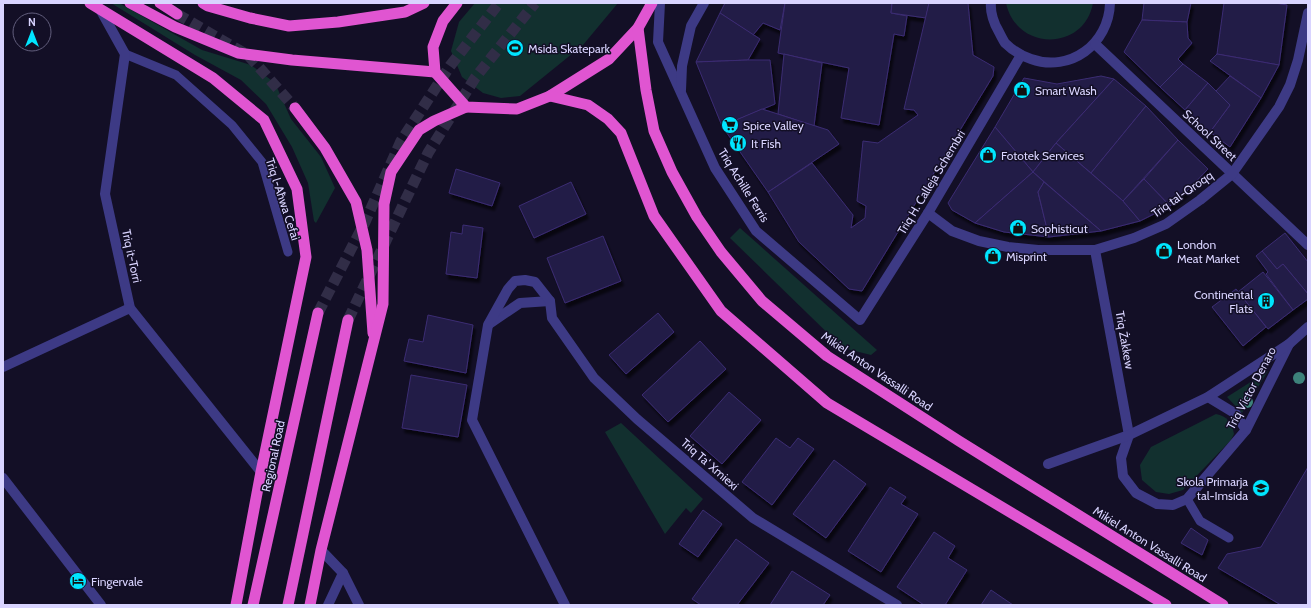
<svg xmlns="http://www.w3.org/2000/svg" width="1311" height="608" viewBox="0 0 1311 608" font-family="Cabin,sans-serif">
<defs>
<filter id="shadow"><feDropShadow dx="2.5" dy="4.5" stdDeviation="1" flood-color="#0009"/></filter>
</defs>
<rect width="100%" height="100%" fill="#130f26"/>
<g fill="#12302f">
<path d="M111 3H119L202 50 251 65 275 83 291 119 321 157 335 188 316 223 314 221 308 183 292 147 266 104 241 80 195 55Z"/>
<path d="M475 3H618L583 45 520 96 501 98 483 93 462 77 451 51 459 22Z"/>
<path d="M1006 3H1093C1084 52 1016 51 1006 3Z"/>
<path d="M740 228 877 350 871 355 843 348 730 238Z"/>
<path d="M1268 371 1242 413 1227 397Z"/>
<path d="M1216 414C1227 416 1232 423 1234 434L1231 440 1183 490 1169 494 1156 492 1142 480 1140 465 1151 447Z"/>
<path d="M621 423 703 499 691 513 686 508 665 534 605 432Z"/>
</g>
<g fill="#241b47" stroke="#3b2d73" filter="url(#shadow)">
<path d="M725 3H785L780 30 763 23 753 35 720 13Z"/>
<path d="M785 3H892L891 13 907 16 904 36 894 34 879 125 841 118 849 68 778 53Z"/>
<path d="M892 3H929L926 18 891 13Z"/>
<path d="M929 3H968L973 55 994 67 993 76 862 291 849 289 799 242 768 192 812 163 853 215 851 228 865 218 866 206 857 201 863 141 878 143 918 115 914 110 904 109Z"/>
<path d="M1144 3H1191L1187 22 1142 20Z"/>
<path d="M1224 3H1275L1287 5 1279 65 1217 54Z"/>
<path d="M720 13 760 39 748 60 696 62Z"/>
<path d="M1142 20 1187 22 1188 38 1192 43 1178 59 1183 64 1160 87 1124 52Z"/>
<path d="M784 54 822 63 814 126 778 114Z"/>
<path d="M1217 54 1279 65 1261 98 1210 61Z"/>
<path d="M748 60H770L775 104 722 126 696 62Z"/>
<path d="M1183 64 1208 83 1185 110 1160 87Z"/>
<path d="M1101 76 1114 79 1056 143 1033 172 995 127 1024 78 1057 84Z"/>
<path d="M1230 76 1261 98 1230 147 1210 132 1230 105 1216 91Z"/>
<path d="M1114 79 1146 106 1091 173 1056 143Z"/>
<path d="M1208 83 1230 105 1210 132 1185 110Z"/>
<path d="M1146 106 1178 140 1123 201 1091 173Z"/>
<path d="M762 109 828 130 839 144 768 192 722 126Z"/>
<path d="M995 127 1033 172 975 223 952 210 948 203Z"/>
<path d="M1178 140 1208 169 1186 192 1170 206 1144 179Z"/>
<path d="M1056 143 1123 201 1140 221 1101 231 1033 172Z"/>
<path d="M456 169 500 183 492 206 449 193Z"/>
<path d="M1033 172 1044 182 1038 192 1049 237 1004 232 975 223Z"/>
<path d="M1144 179 1170 206 1140 221 1123 201Z"/>
<path d="M571 182 586 214 534 238 519 206Z"/>
<path d="M1044 182 1101 231 1049 237 1038 192Z"/>
<path d="M463 225 483 228 477 278 446 274 451 232 462 234Z"/>
<path d="M1285 233 1308 262V294L1283 264 1277 269 1262 251Z"/>
<path d="M603 236 621 281 565 303 547 258Z"/>
<path d="M1262 251 1277 269 1283 264 1308 294V299L1293 310 1266 274 1268 272 1256 256Z"/>
<path d="M1263 272 1293 310 1268 329 1238 292Z"/>
<path d="M1236 289 1266 327 1243 346 1212 307Z"/>
<path d="M658 313 674 332 626 374 609 355Z"/>
<path d="M428 315 473 325 466 373 404 361 409 339 423 342Z"/>
<path d="M700 341 726 369 668 422 642 395Z"/>
<path d="M411 375 467 385 458 437 402 428Z"/>
<path d="M729 392 761 420 722 464 690 436Z"/>
<path d="M776 438 790 448 798 438 814 449 772 505 742 482Z"/>
<path d="M834 460 866 484 826 538 793 514Z"/>
<path d="M1308 467V605H1281L1218 568 1227 554 1261 547Z"/>
<path d="M890 487 906 497 901 504 918 514 881 572 848 551Z"/>
<path d="M703 510 722 524 698 557 679 544Z"/>
<path d="M1191 528 1208 540 1202 555 1181 543Z"/>
<path d="M934 532 955 546 948 558 967 570 945 605H924L897 587Z"/>
<path d="M736 539 769 563 737 605H701L692 599Z"/>
<path d="M792 571 830 595 823 605H770Z"/>
<path d="M991 590 1013 605H981Z"/>
</g>
<g fill="none" stroke-linecap="round" stroke-linejoin="round">
<g stroke="#312d47" stroke-width="11" stroke-dasharray="11 5.5" stroke-linecap="butt">
<path d="M177 14 249 56 295 108"/>
<path d="M318 313 365 222 401 141 450 66 499 3"/>
<path d="M348 320 428 153 475 78 535 3"/>
</g>
<g stroke="#3d3a85" stroke-width="9">
<path d="M125 54 176 75 232 125 262 162 288 252"/>
<path d="M1187 499 1200 521 1229 538"/>
</g>
<g stroke="#3d3a85" stroke-width="10">
<path d="M660 3 658 42 715 168 756 231 860 320 928 213 1021 55"/>
<path d="M991 3C990 12 994 24 999 32 1001 36 1003 40 1005 43 1012 50 1022 56 1031 59 1070 73 1109 44 1110 3"/>
<path d="M100 9 125 54 105 194 130 308 261 472"/>
<path d="M1095 44 1308 245"/>
<path d="M681 90 682 66 691 26 704 3"/>
<path d="M928 213 952 231 979 241 1008 247 1038 250H1095L1134 238 1166 224 1200 200 1232 174 1279 107 1290 85 1298 60 1308 13"/>
<path d="M1095 250 1129 435 1121 458 1123 476 1136 493 1157 504 1173 505 1187 499 1246 430 1289 344"/>
<path d="M489 324 520 303 550 301"/>
<path d="M3 367 130 308"/>
<path d="M1208 397 1236 414 1246 430"/>
<path d="M1048 464 1129 435 1208 397 1289 344 1308 327"/>
<path d="M3 478 101 605"/>
<path d="M321 550 343 573 359 605"/>
<path d="M328 605 343 573"/>
<path d="M565 605 472 420 488 325 508 289 515 281 525 280 535 282 550 301 552 318 594 378 637 419 753 518 897 605"/>
</g>
<g stroke="#e055d1" stroke-width="11">
<path d="M90 3 213 78 264 120 297 189 306 257 261 472 236 605"/>
<path d="M130 3 175 27 238 53 292 60 435 72"/>
<path d="M160 3 177 14"/>
<path d="M203 3 208 6 250 18 289 26 338 22 405 12 424 3"/>
<path d="M457 3 443 21 433 47 435 72 466 107 517 109 550 96 609 59 638 28 652 3"/>
<path d="M638 28 646 90 654 131 672 172 697 217 721 252 762 301 827 356 959 441 1223 605"/>
<path d="M550 96 588 105 608 119 621 133 654 216 721 311 827 403 1166 605"/>
<path d="M295 108 325 148 356 202 367 250 373 333"/>
<path d="M253 605 318 313"/>
<path d="M288 605 348 320"/>
<path d="M310 605 321 550 383 304 384 204 391 172 419 130 434 121 466 107"/>
</g>
</g>
<g fill="#3d827b">
<circle cx="1299" cy="378" r="6"/>
<circle cx="1247" cy="402" r="6"/>
</g>
<defs>
<g id="stadium-disc" transform="scale(0.9)"><circle r="9.5" fill="#00e5ff" stroke="#130f26"/><path d="M0-5a6.5 5 0 1 0 0 10a6.5 5 0 1 0 0-10ZM-3.5-1.8h7v3.6h-7Z" fill="#111"/></g>
<g id="shop-disc" transform="scale(0.9)"><circle r="9.5" fill="#00e5ff" stroke="#130f26"/><path d="M-5-2.5h2.3a2.7 3.5 0 0 1 5.4 0H5L5.5 6h-11ZM-1.5-2.5h3a1.5 2.3 0 0 0-3 0Z" fill="#111"/></g>
<g id="supermarket-disc" transform="scale(0.9)"><circle r="9.5" fill="#00e5ff" stroke="#130f26"/><path d="M-6-5.5h2.5l.6 2H6L4.5 2H-2.5L-4.4-4H-6ZM-1.5 3.2a1.3 1.3 0 1 0 .1 0ZM3 3.2a1.3 1.3 0 1 0 .1 0Z" fill="#111"/></g>
<g id="restaurant-disc" transform="scale(0.9)"><circle r="9.5" fill="#00e5ff" stroke="#130f26"/><path d="M-5-6h1v4h1v-4h1v4h1v-4h1v5L-1.5 .5V6h-2V.5L-5-1ZM5-6V6H3V1.5H1.5Q1.5-4 5-6Z" fill="#111"/></g>
<g id="building-disc" transform="scale(0.9)"><circle r="9.5" fill="#00e5ff" stroke="#130f26"/><path d="M-4-6H4V6H1V3H-1V6H-4ZM-2.5-4.3h1.7v1.8h-1.7ZM.8-4.3h1.7v1.8H.8ZM-2.5-1h1.7V.8h-1.7ZM.8-1h1.7V.8H.8Z" fill="#111"/></g>
<g id="school-disc" transform="scale(0.9)"><circle r="9.5" fill="#00e5ff" stroke="#130f26"/><path d="M0-5L7-2L0 1L-7-2ZM-4 1L0 2.5L4 1V4Q0 6-4 4Z" fill="#111"/></g>
<g id="hotel-disc" transform="scale(0.9)"><circle r="9.5" fill="#00e5ff" stroke="#130f26"/><path d="M-6-4.5h1.5V1H6V5H4.5V3h-9V5H-6ZM-4 0a1.8 1.8 0 1 1 3.6 0ZM.5 0V-2.5h3Q6-2.5 6 0Z" fill="#111"/></g>
</defs>
<g fill-rule="evenodd">
<use href="#stadium-disc" x="515" y="48"/>
<use href="#shop-disc" x="1022" y="90"/>
<use href="#supermarket-disc" x="730" y="125"/>
<use href="#restaurant-disc" x="738" y="143"/>
<use href="#shop-disc" x="988" y="155"/>
<use href="#shop-disc" x="1018" y="228"/>
<use href="#shop-disc" x="1164" y="251"/>
<use href="#shop-disc" x="993" y="256"/>
<use href="#building-disc" x="1266" y="301"/>
<use href="#school-disc" x="1261" y="488"/>
<use href="#hotel-disc" x="78" y="581"/>
</g>
<g text-anchor="middle" dominant-baseline="central" stroke-width="3" stroke-linejoin="round" paint-order="stroke">
<g font-size="12" fill="#d9d4ff" stroke="#130f26" text-anchor="start">
<text x="528" y="48">Msida Skatepark</text>
<text x="1035" y="90">Smart Wash</text>
<text x="743" y="125">Spice Valley</text>
<text x="751" y="143">It Fish</text>
<text x="1001" y="155">Fototek Services</text>
<text x="1031" y="228">Sophisticut</text>
<text x="1177" y="244">London<tspan x="1177" dy="14">Meat Market</tspan></text>
<text x="1006" y="256">Misprint</text>
<text x="1253" y="294" text-anchor="end">Continental<tspan x="1253" dy="14">Flats</tspan></text>
<text x="1248" y="481" text-anchor="end">Skola Primarja<tspan x="1248" dy="14">tal-Imsida</tspan></text>
<text x="91" y="581">Fingervale</text>
</g>
<g font-size="12" fill="#d9d4ff" stroke="#130f26">
<text transform="translate(1210 135) rotate(43)">School Street</text>
<text transform="translate(931 182) rotate(-59)">Triq H. Calleja Schembri</text>
<text transform="translate(744 185) rotate(58)">Triq Achille Ferris</text>
<text transform="translate(1182 194) rotate(-35)">Triq tal-Qroqq</text>
<text transform="translate(283 199) rotate(72)">Triq l-Aħwa Cefai</text>
<text transform="translate(132 256) rotate(78)">Triq it-Torri</text>
<text transform="translate(1125 340) rotate(80)">Triq Żakkew</text>
<text transform="translate(877 371) rotate(34)">Mikiel Anton Vassalli Road</text>
<text transform="translate(1251 388) rotate(-62)">Triq Victor Denaro</text>
<text transform="translate(273 456) rotate(-78)">Regional Road</text>
<text transform="translate(710 464) rotate(41)">Triq Ta' Xmiexi</text>
<text transform="translate(1150 544) rotate(32)">Mikiel Anton Vassalli Road</text>
</g>
</g>
<rect width="1311" height="608" fill="none" stroke="#d9d4ff" stroke-width="8"/>
<g transform="translate(32 32)"><circle r="19" fill="#130f26" stroke="#625e7d"/>
<path d="M0-3L7 15L0 10L-7 15Z" fill="#00e5ff"/>
<text y="-6" font-size="11" font-weight="bold" text-anchor="middle" fill="#d9d4ff">N</text>
</g>
</svg>
